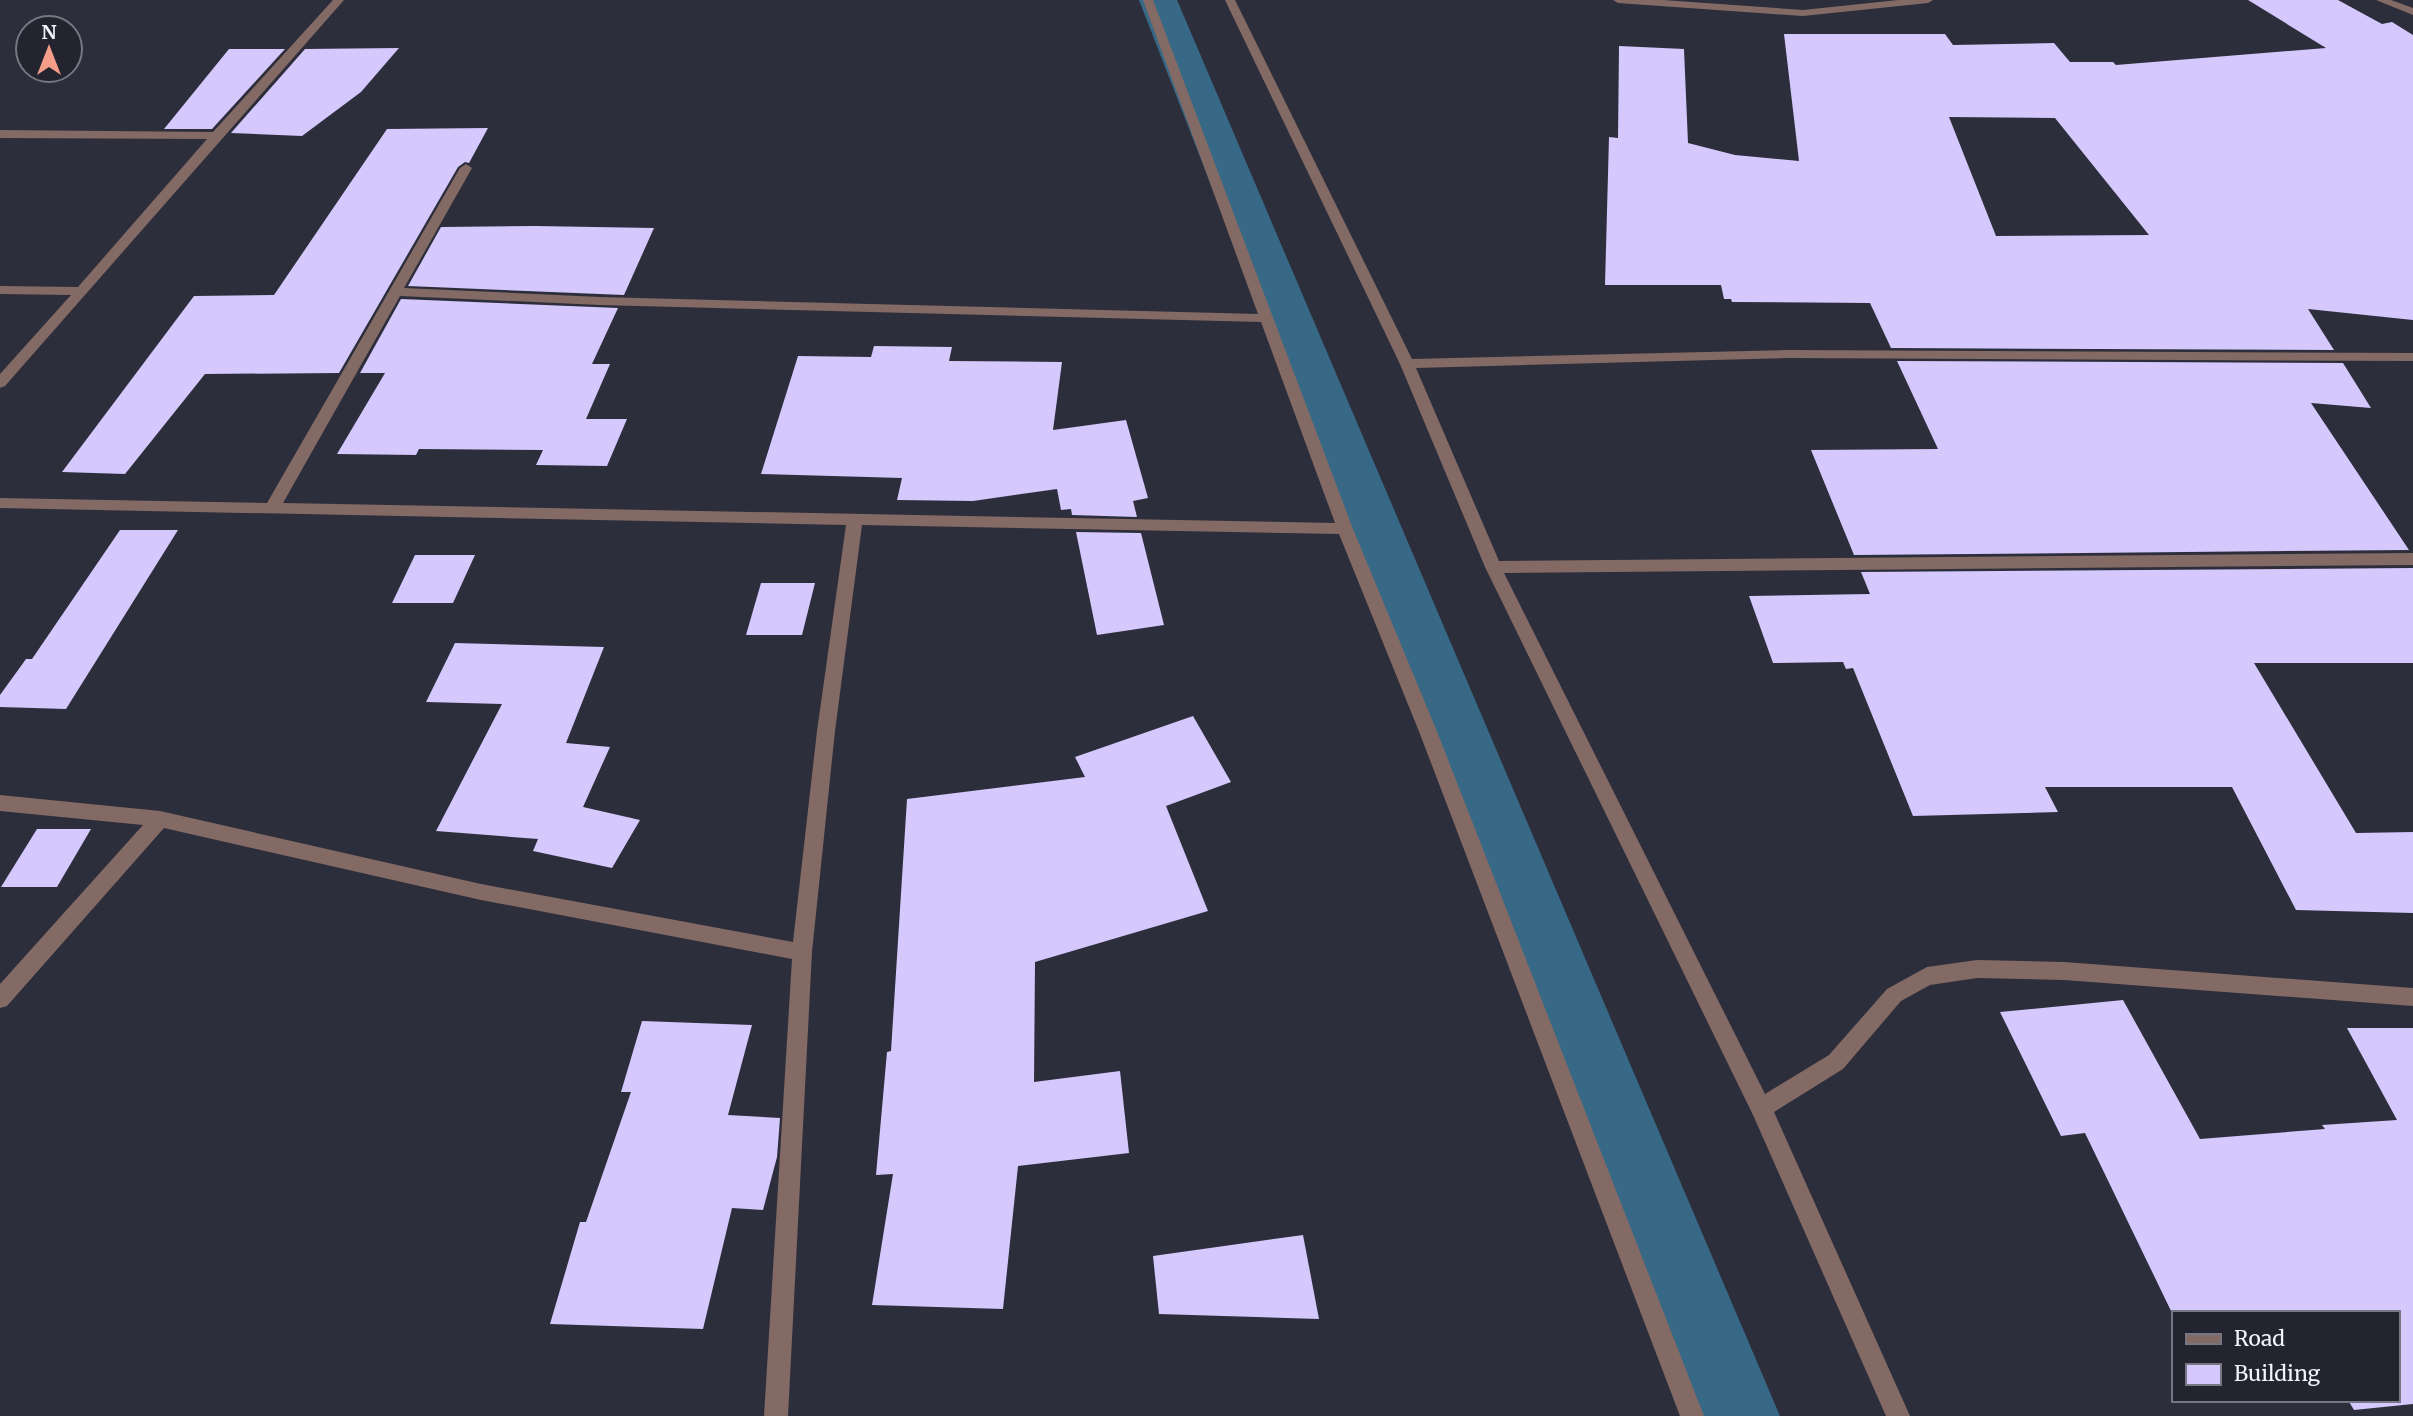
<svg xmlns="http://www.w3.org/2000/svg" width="2413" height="1416" viewBox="0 0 2413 1416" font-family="Merriweather,serif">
<rect width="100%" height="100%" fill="#2d2e3b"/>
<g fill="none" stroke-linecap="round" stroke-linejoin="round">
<path fill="#376987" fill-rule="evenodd" d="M1139 0H1177L1780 1416H1690Z"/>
</g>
<g fill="#d4c8fd" fill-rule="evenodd">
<path d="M2248 0H2338L2382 24 2392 22 2413 35V320L2308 309 2334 350 1891 348 1870 303 1732 302 1731 299H1724L1721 285H1605L1609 137 1618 138 1619 46 1684 49 1688 143 1735 155 1799 161 1784 34H1945L1953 45 2054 43 2070 62H2113L2116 65 2326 48ZM1949 117 2055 118 2149 235 1996 236Z"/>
<path d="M399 48 361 92 302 136 231 133 305 49Z"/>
<path d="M229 49H285L212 129H164Z"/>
<path d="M488 128 469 163 465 162 458 167 339 373 205 374 125 474 62 472 194 296 274 295 387 129Z"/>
<path d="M535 226 654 228 624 295 408 286 441 227Z"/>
<path d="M401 299 618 308 592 364H610L586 419H627L607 466 536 465 543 450 419 449 416 455 337 454 385 373H360Z"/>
<path d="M874 346 952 347 949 361 1062 362 1053 430 1126 420 1148 498 1133 501 1137 517 1072 515 1071 509 1061 510 1057 489 973 501 897 500 902 478 761 474 798 356 871 357Z"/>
<path d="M1897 361 2343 363 2371 408 2311 403 2409 550 1854 555 1811 450 1938 449Z"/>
<path d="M120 530H178L66 709 0 707V695L26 659H32Z"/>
<path d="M1076 532 1141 533 1164 625 1097 635Z"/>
<path d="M415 555H475L453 603H392Z"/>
<path d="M2413 568V663H2254L2356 833 2413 832V913L2296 910 2232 787H2045L2058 812 1913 816 1853 668 1846 669 1843 662 1773 663 1749 596 1870 594 1861 572Z"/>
<path d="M761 583H815L802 635H746Z"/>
<path d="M455 643 604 647 566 743 610 747 583 807 640 820 612 868 533 851 538 839 436 831 502 704 426 702Z"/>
<path d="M1193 716 1231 782 1166 806 1208 911 1035 962 1034 1082 1120 1071 1129 1153 1018 1166 1003 1309 872 1305 893 1174 876 1175 887 1052 891 1051 907 799 1085 777 1075 757Z"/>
<path d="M37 829H91L57 887H1Z"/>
<path d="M2123 1000 2200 1139 2325 1129 2322 1125 2397 1120 2347 1028H2413V1404L2354 1410 2348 1400H2397V1313H2172L2085 1133 2061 1136 2000 1012Z"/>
<path d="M642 1021 752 1025 728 1115 780 1118 777 1157 763 1210 732 1208 703 1329 550 1324 580 1222H586L631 1092H621Z"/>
<path d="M1303 1235 1319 1319 1159 1314 1153 1256Z"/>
</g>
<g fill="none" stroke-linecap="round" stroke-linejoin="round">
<g fill="#836a65" fill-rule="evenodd">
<path d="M333 0H344L5 386 0 388V374L71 295 0 294V286L78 287 207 139 0 138V130L213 132Z"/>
<path d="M1143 0H1153L1353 529 1438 734 1704 1416H1680L1420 734 1339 534 862 525 835 731 812 952 788 1416H764L792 959 481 900 164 828 7 1006 0 1008V984L143 825 0 811V795L160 811 481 884 793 942 817 731 846 525 0 508V498L267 503 460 168 466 164 472 168 404 288 600 297 1258 314ZM400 296 600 305 1261 322 1335 523 283 503Z"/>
<path d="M1225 0H1235L1412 359 1789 350 2413 353V361L1789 358 1416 368 1499 561 2413 553V565L1504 573 1765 1094 1829 1055 1887 989 1927 967 1977 960 2064 962 2413 988V1006L2064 980 1977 978 1930 985 1901 1001 1843 1069 1774 1112 1910 1416H1886L1753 1115 1485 567 1400 364Z"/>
<path d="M1613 0H1663L1803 10 1898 0H1933L1928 3 1803 16 1618 3Z"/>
<path d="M2376 0H2391L2413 8V15Z"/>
</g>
</g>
<rect x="2172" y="1311" width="228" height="91" fill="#232430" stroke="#767782" stroke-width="2"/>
<rect x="2186" y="1334" width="35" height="10" fill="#836a65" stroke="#767782" stroke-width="2"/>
<text x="2234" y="1346" font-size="21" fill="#f2f4fc">Road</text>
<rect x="2186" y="1364" width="35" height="21" fill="#d4c8fd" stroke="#767782" stroke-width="2"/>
<text x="2234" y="1381" font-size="21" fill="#f2f4fc">Building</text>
<g transform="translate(49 49)"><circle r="33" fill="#232430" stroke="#767782" stroke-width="2"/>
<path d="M0-5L12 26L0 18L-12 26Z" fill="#f49e89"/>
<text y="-10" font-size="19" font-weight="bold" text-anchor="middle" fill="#f2f4fc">N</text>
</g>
</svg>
